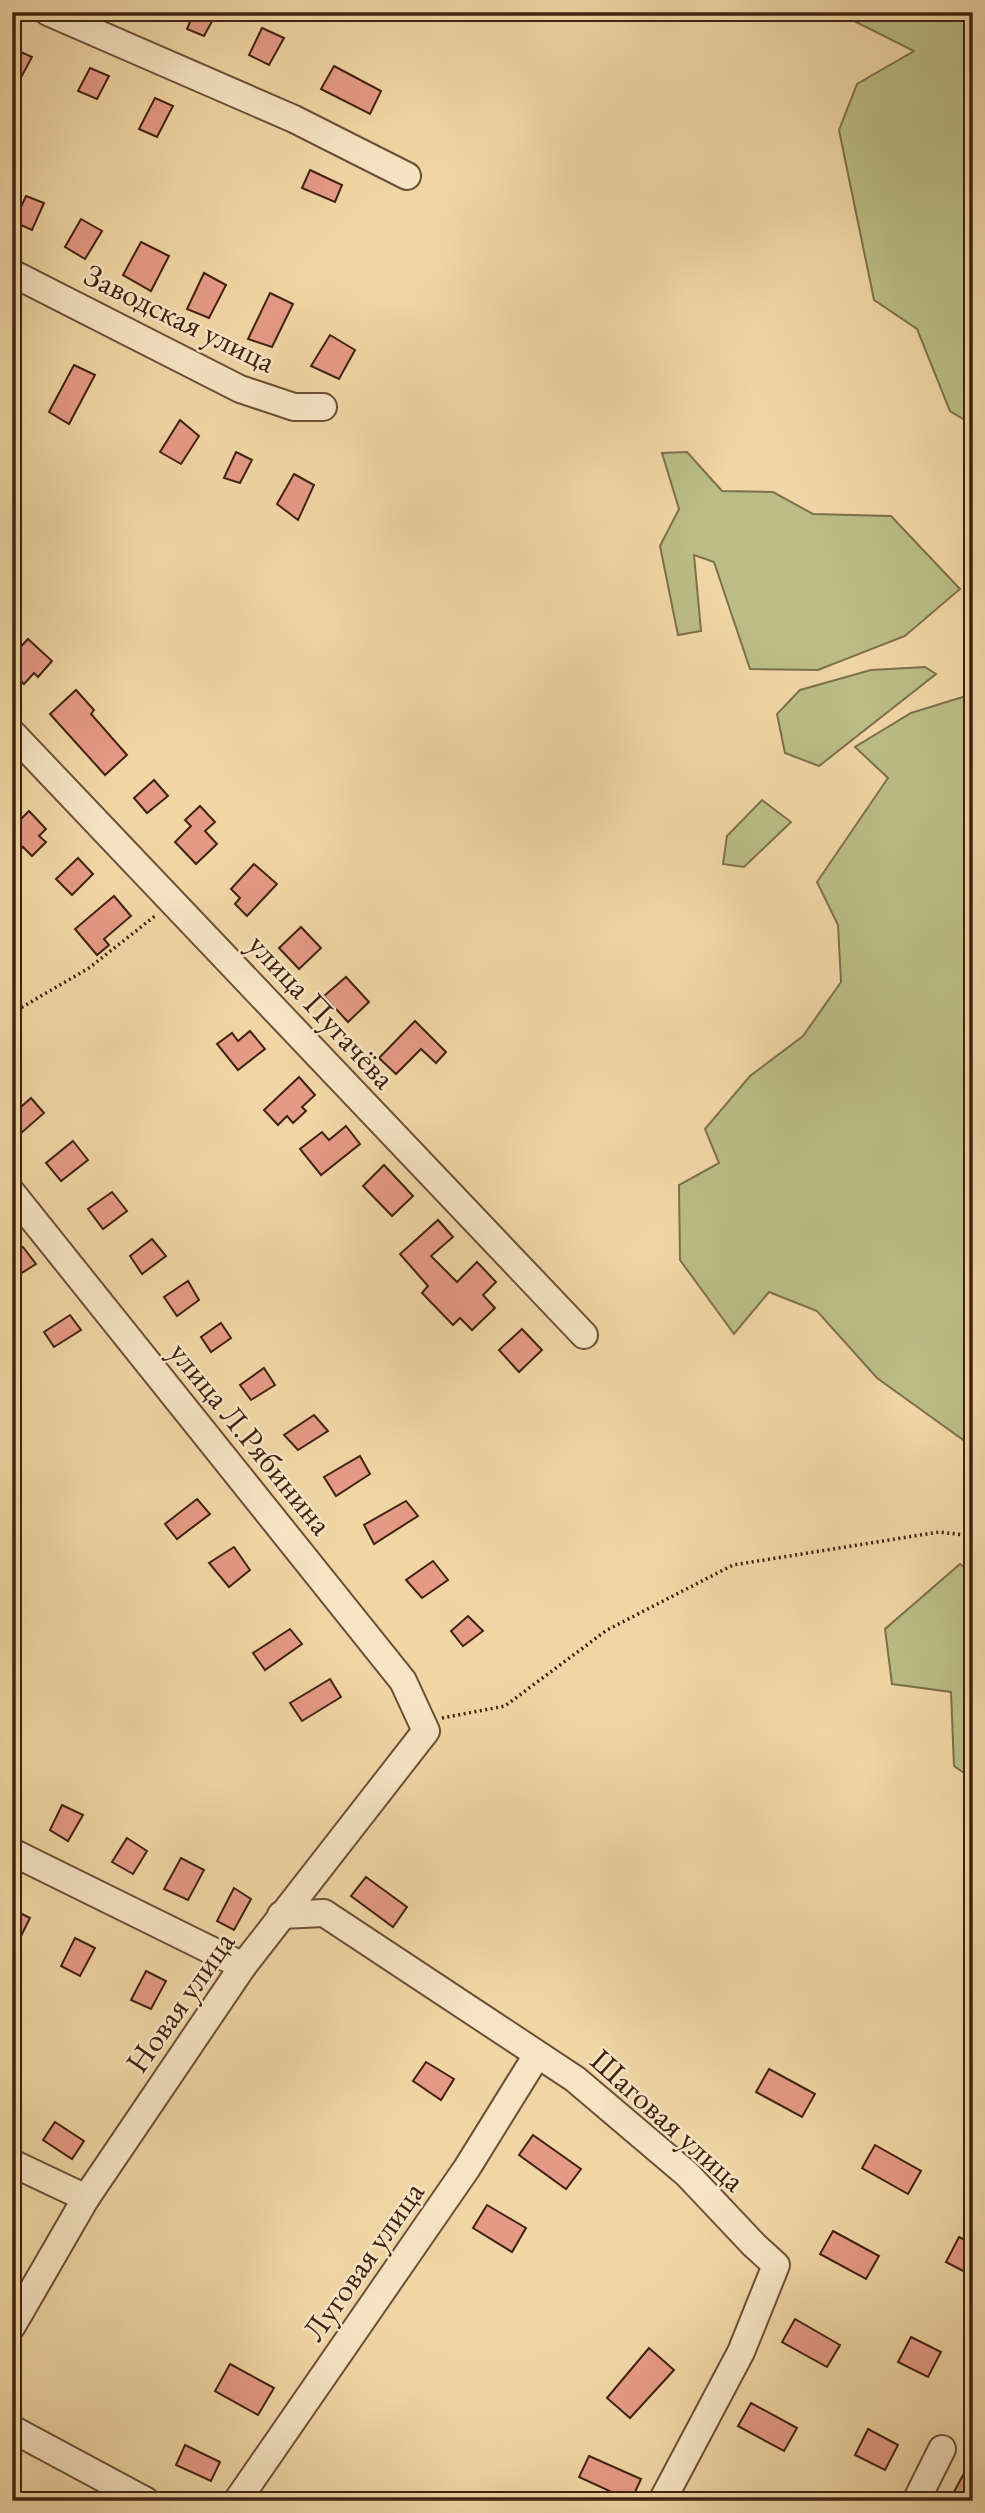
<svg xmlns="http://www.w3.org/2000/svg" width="985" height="2513" viewBox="0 0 985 2513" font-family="'EB Garamond',serif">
<rect width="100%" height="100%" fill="#f1d6a5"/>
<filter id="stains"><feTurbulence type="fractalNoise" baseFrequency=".00286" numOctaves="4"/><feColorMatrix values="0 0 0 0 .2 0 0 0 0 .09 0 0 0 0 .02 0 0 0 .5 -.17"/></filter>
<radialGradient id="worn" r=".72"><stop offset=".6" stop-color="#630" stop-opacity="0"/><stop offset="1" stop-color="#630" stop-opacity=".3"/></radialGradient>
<g fill="#bbbd85" stroke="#7e704c" stroke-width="2">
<path d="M836 12H973V425L950 411 917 329 874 300 839 130 857 84 914 51Z"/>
<path d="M687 452 722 491 773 492 813 514 891 516 960 589 905 636 818 670 750 669 714 562 694 555 701 631 678 635 660 546 679 509 662 453Z"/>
<path d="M973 665V1447L877 1378 817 1311 769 1292 734 1334 680 1260 679 1185 719 1163 705 1129 750 1076 803 1036 841 982 838 925 817 882 888 778 855 747 911 713 966 696Z"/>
<path d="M925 667 936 674 819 766 785 753 777 714 800 690 871 670Z"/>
<path d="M762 800 791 822 744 867 723 864 727 836Z"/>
<path d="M960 1564 973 1573V1779L954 1766 951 1692 892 1684 885 1629Z"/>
</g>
<g fill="#e59a86" stroke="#412212" stroke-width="2">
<path d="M194 12H217L204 36 187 29Z"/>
<path d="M262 28 284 38 269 65 249 55Z"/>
<path d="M12 48 32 57 12 94Z"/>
<path d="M334 66 381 91 370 114 321 89Z"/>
<path d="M90 68 109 76 97 99 78 91Z"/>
<path d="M155 98 173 106 157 137 139 129Z"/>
<path d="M310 170 342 185 335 202 302 188Z"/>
<path d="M26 196 44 203 32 230 14 222Z"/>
<path d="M81 219 102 231 85 259 65 247Z"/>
<path d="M141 242 169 256 151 291 123 275Z"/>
<path d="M204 273 226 285 209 318 187 309Z"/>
<path d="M270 293 293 304 272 347 248 339Z"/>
<path d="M330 335 355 350 339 379 311 366Z"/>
<path d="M74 365 95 375 69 424 49 412Z"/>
<path d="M180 420 199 436 181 464 160 452Z"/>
<path d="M236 452 252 460 240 483 224 478Z"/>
<path d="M294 474 314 485 298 520 277 504Z"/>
<path d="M28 639 52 661 38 677 34 673 24 684 12 673V656Z"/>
<path d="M76 690 94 710 91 714 127 755 105 775 50 714Z"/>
<path d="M154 780 168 796 147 813 134 798Z"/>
<path d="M200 806 215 822 205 831 217 844 196 864 175 842 191 826 185 820Z"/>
<path d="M29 811 46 829 39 836 46 842 32 856 23 847 12 858V828Z"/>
<path d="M78 858 93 874 72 895 56 879Z"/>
<path d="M254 864 277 884 247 916 235 904 240 898 231 889Z"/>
<path d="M114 896 131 916 104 939 109 945 97 955 75 929Z"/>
<path d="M301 927 321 948 299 969 279 948Z"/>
<path d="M346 977 369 1002 348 1022 324 996Z"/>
<path d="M415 1021 446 1052 436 1063 421 1049 396 1074 379 1058Z"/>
<path d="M250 1031 265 1049 238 1070 217 1044 232 1033 238 1041Z"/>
<path d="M299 1077 315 1095 302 1107 306 1111 293 1123 287 1116 278 1125 264 1110Z"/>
<path d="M31 1098 44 1113 20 1134 12 1126V1115Z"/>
<path d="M346 1126 360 1144 321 1175 300 1149 322 1132 329 1140Z"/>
<path d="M73 1141 88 1160 61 1181 46 1163Z"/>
<path d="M384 1165 413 1196 392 1216 363 1186Z"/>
<path d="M112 1192 127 1211 103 1229 88 1209Z"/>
<path d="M438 1220 453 1237 431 1256 457 1282 477 1262 496 1282 483 1295 495 1308 472 1330 460 1318 453 1325 422 1293 428 1286 400 1254Z"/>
<path d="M152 1239 166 1256 142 1274 130 1256Z"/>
<path d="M23 1247 36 1264 12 1279V1254Z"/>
<path d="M188 1281 199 1300 177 1316 164 1297Z"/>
<path d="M70 1315 81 1330 54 1347 44 1332Z"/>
<path d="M221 1323 231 1338 211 1352 201 1337Z"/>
<path d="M522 1329 542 1350 519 1372 499 1350Z"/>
<path d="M264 1368 275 1385 251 1400 240 1385Z"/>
<path d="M314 1415 328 1431 298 1450 284 1435Z"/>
<path d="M360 1456 370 1474 336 1496 324 1477Z"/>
<path d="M197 1499 210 1514 177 1539 165 1524Z"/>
<path d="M406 1501 418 1516 374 1544 364 1525Z"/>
<path d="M234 1547 250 1570 229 1587 209 1563Z"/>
<path d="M433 1561 448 1580 422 1598 406 1580Z"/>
<path d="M468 1616 483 1631 463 1646 451 1631Z"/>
<path d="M290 1629 302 1644 265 1670 253 1653Z"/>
<path d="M330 1679 341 1697 302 1721 290 1703Z"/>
<path d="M62 1805 83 1815 68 1841 50 1830Z"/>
<path d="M127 1838 147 1851 133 1874 112 1862Z"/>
<path d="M181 1858 204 1870 188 1900 164 1889Z"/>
<path d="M366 1877 407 1907 393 1927 351 1896Z"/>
<path d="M234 1888 251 1899 234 1930 217 1921Z"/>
<path d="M12 1909 30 1918 12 1954Z"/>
<path d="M75 1938 95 1948 80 1976 61 1966Z"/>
<path d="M146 1971 166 1981 151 2009 131 2000Z"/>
<path d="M426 2062 454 2079 441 2100 413 2081Z"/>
<path d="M769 2069 815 2094 802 2117 756 2092Z"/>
<path d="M55 2122 84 2141 72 2159 43 2140Z"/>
<path d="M533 2135 581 2169 566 2189 519 2155Z"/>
<path d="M875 2145 921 2171 908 2194 862 2168Z"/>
<path d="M487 2205 526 2228 512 2252 473 2228Z"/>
<path d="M833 2231 879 2256 866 2279 820 2254Z"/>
<path d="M959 2237 973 2244V2276L946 2262Z"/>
<path d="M795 2319 840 2345 827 2367 782 2342Z"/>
<path d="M911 2337 941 2352 928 2377 898 2362Z"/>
<path d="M649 2348 674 2370 630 2418 607 2398Z"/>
<path d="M230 2364 274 2388 258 2415 215 2391Z"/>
<path d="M751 2403 797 2428 784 2451 738 2426Z"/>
<path d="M868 2429 898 2445 885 2470 855 2455Z"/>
<path d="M185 2445 220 2462 211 2481 176 2465Z"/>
<path d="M589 2456 641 2479 631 2501 579 2477Z"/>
<path d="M963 2475 973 2480V2501H949Z"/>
</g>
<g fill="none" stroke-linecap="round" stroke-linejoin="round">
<g stroke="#6d4f37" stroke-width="30">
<g id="minor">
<path d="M48 12 294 119 407 176"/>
<path d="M12 273 240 389 294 407H323"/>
<path d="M12 733 584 1335"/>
<path d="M12 1193 403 1681 426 1731 243 1966 86 2198 12 2326"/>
<path d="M12 1852 243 1966"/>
<path d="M281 1915 324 1913 575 2079 687 2174 754 2245 776 2265 741 2352 662 2501"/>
<path d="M12 2163 86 2198"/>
<path d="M12 2429 146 2501"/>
<path d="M237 2501 467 2168 537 2055"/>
<path d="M916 2501 942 2449"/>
</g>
</g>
<g stroke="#412212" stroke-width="3.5" stroke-dasharray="2 3.5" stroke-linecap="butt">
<path d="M12 1013 89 968 155 916"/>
<path d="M442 1718 505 1706 607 1630 733 1565 939 1532 973 1536"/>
</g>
<use href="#minor" stroke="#f6e4c4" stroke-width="26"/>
</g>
<g text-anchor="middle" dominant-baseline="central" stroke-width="5" stroke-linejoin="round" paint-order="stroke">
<g font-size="32" fill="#412212" stroke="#f6e4c4">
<text transform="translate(180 318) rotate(26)">Заводская улица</text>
<text transform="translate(322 1011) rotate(47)">улица Пугачёва</text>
<text transform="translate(251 1438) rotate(51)">улица Л.Рябинина</text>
<text transform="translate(180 2002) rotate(-55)">Новая улица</text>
<text transform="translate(668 2120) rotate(42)">Шаговая улица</text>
<text transform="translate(363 2261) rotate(-55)">Луговая улица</text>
</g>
</g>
<rect width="985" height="2513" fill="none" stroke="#f1d6a5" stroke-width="42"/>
<rect x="14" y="14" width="957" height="2485" fill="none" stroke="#412212" stroke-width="3.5"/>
<rect x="21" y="21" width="943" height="2471" fill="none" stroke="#412212" stroke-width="2"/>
<rect width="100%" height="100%" filter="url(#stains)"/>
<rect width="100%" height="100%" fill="url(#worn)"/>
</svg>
